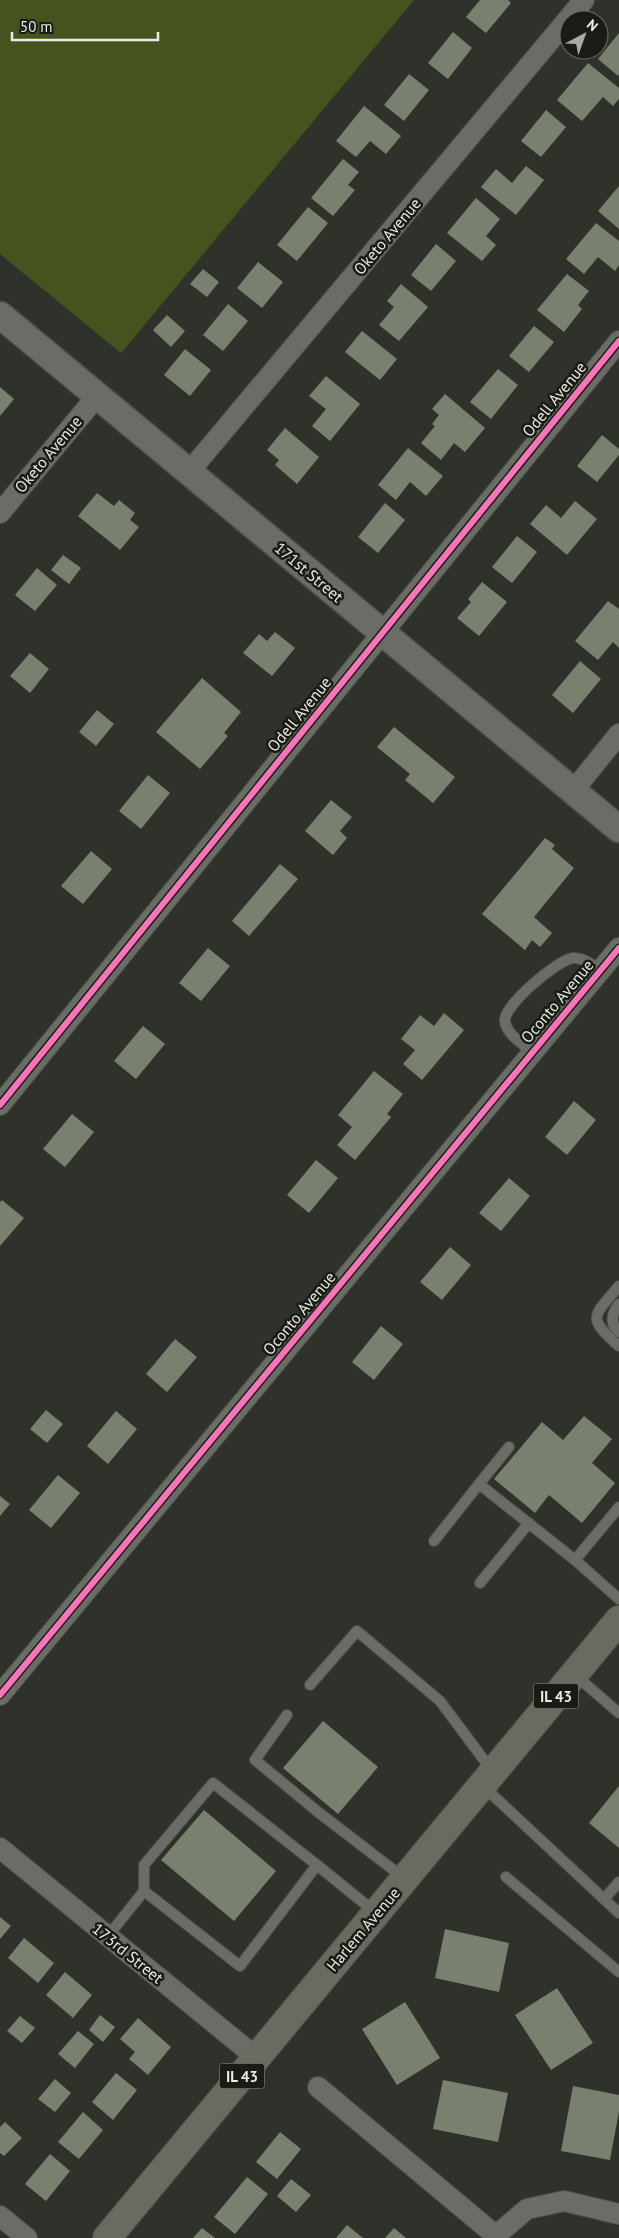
<svg xmlns="http://www.w3.org/2000/svg" width="619" height="2238" viewBox="0 0 619 2238" font-family="'PT Sans',sans-serif">
<rect width="100%" height="100%" fill="#2f322a"/>
<path fill="#45541f" d="M0 0H414L121 353 0 254Z"/>
<g fill="#7a806f">
<path d="M480 0H508L511 3 486 33 466 17Z"/>
<path d="M453 32 472 48 448 79 428 63Z"/>
<path d="M619 33V74L618 76 598 59Z"/>
<path d="M588 63 619 88V99L613 106 603 97 582 121 557 100Z"/>
<path d="M409 74 429 90 404 121 384 105Z"/>
<path d="M364 106 401 136 386 154 370 141 356 157 336 141Z"/>
<path d="M546 110 566 127 541 157 521 141Z"/>
<path d="M343 159 359 172 348 185 355 190 333 216 311 198Z"/>
<path d="M526 166 544 180 516 215 481 187 496 169 512 183Z"/>
<path d="M619 186V229L598 211Z"/>
<path d="M476 198 500 219 486 236 496 245 482 261 447 233Z"/>
<path d="M308 207 328 223 297 261 277 245Z"/>
<path d="M596 223 619 241V265L615 271 598 257 584 274 566 259Z"/>
<path d="M436 244 456 261 431 291 411 275Z"/>
<path d="M258 262 283 282 262 308 237 288Z"/>
<path d="M203 269 219 282 207 297 190 284Z"/>
<path d="M567 274 589 291 578 305 582 309 564 332 537 310Z"/>
<path d="M401 284 428 307 399 341 379 325 394 307 387 301Z"/>
<path d="M228 304 248 321 223 351 203 335Z"/>
<path d="M167 315 185 331 171 347 153 330Z"/>
<path d="M534 326 554 342 529 372 509 356Z"/>
<path d="M362 331 397 359 380 380 345 352Z"/>
<path d="M185 349 211 370 190 396 164 375Z"/>
<path d="M498 369 518 385 491 419 470 402Z"/>
<path d="M326 376 360 404 330 441 312 426 326 409 309 396Z"/>
<path d="M0 387 14 399 0 416Z"/>
<path d="M445 394 485 428 465 452 454 443 441 460 421 443 435 426 432 424 439 415 432 409Z"/>
<path d="M285 428 319 457 297 484 275 465 279 460 267 450Z"/>
<path d="M602 435 619 449V455L597 482 577 466Z"/>
<path d="M408 448 443 476 426 496 410 482 396 500 378 485Z"/>
<path d="M97 493 114 506 119 500 135 513 130 520 139 527 120 550 78 516Z"/>
<path d="M575 501 597 519 567 555 530 524 546 505 561 518Z"/>
<path d="M385 503 405 520 378 553 358 537Z"/>
<path d="M517 536 537 552 512 583 492 567Z"/>
<path d="M63 555 81 568 69 584 51 570Z"/>
<path d="M37 568 57 585 35 611 15 595Z"/>
<path d="M482 582 507 602 479 636 457 618 471 602 468 599Z"/>
<path d="M608 601 619 609V648L613 642 598 660 575 641Z"/>
<path d="M275 632 295 648 272 676 243 653 259 634 267 641Z"/>
<path d="M30 653 49 669 30 693 10 676Z"/>
<path d="M580 661 601 679 573 713 552 695Z"/>
<path d="M202 678 241 712 224 733 228 736 200 769 156 732Z"/>
<path d="M97 710 114 724 96 746 79 732Z"/>
<path d="M394 727 455 777 433 803 405 780 410 774 377 747Z"/>
<path d="M148 775 170 793 141 829 119 811Z"/>
<path d="M331 800 352 817 340 831 347 838 333 855 305 831Z"/>
<path d="M545 838 555 845 552 849 574 868 534 917 552 933 540 947 532 940 525 950 482 914Z"/>
<path d="M91 851 112 869 83 904 61 886Z"/>
<path d="M280 864 298 879 249 936 232 921Z"/>
<path d="M208 948 230 966 201 1001 179 983Z"/>
<path d="M444 1013 464 1030 422 1080 403 1064 415 1050 401 1039 420 1015 434 1026Z"/>
<path d="M143 1026 165 1044 136 1079 114 1061Z"/>
<path d="M374 1071 403 1094 387 1114 391 1117 355 1160 337 1145 352 1127 338 1115Z"/>
<path d="M574 1101 596 1120 567 1155 545 1137Z"/>
<path d="M72 1114 94 1132 65 1167 43 1149Z"/>
<path d="M316 1160 338 1178 309 1213 287 1195Z"/>
<path d="M509 1178 530 1196 501 1231 479 1213Z"/>
<path d="M2 1200 24 1218 0 1246V1202Z"/>
<path d="M450 1247 471 1265 442 1300 420 1282Z"/>
<path d="M381 1326 403 1344 374 1380 352 1362Z"/>
<path d="M175 1339 197 1357 167 1392 146 1374Z"/>
<path d="M46 1410 63 1424 47 1443 30 1429Z"/>
<path d="M116 1411 137 1429 108 1464 87 1446Z"/>
<path d="M584 1416 612 1439 592 1463 615 1483 582 1523 549 1495 535 1513 494 1479 542 1422 563 1440Z"/>
<path d="M58 1475 80 1493 51 1528 29 1510Z"/>
<path d="M0 1496 10 1504 0 1516Z"/>
<path d="M323 1721 378 1767 338 1814 283 1768Z"/>
<path d="M619 1786V1848L589 1823Z"/>
<path d="M204 1810 276 1871 234 1921 161 1860Z"/>
<path d="M0 1917 11 1926 0 1939Z"/>
<path d="M445 1929 509 1943 499 1992 435 1978Z"/>
<path d="M24 1938 54 1963 38 1983 8 1958Z"/>
<path d="M65 1972 92 1995 73 2018 46 1995Z"/>
<path d="M557 1988 593 2043 551 2070 515 2015Z"/>
<path d="M405 2002 440 2058 397 2085 362 2029Z"/>
<path d="M100 2015 115 2027 103 2042 89 2030Z"/>
<path d="M20 2016 35 2028 22 2043 7 2031Z"/>
<path d="M138 2018 171 2047 148 2075 129 2059 135 2052 120 2039Z"/>
<path d="M78 2031 94 2044 75 2068 58 2054Z"/>
<path d="M116 2073 137 2090 113 2120 92 2102Z"/>
<path d="M55 2079 71 2093 55 2112 38 2099Z"/>
<path d="M443 2080 508 2093 498 2142 433 2129Z"/>
<path d="M573 2086 619 2095V2111L610 2160 561 2151Z"/>
<path d="M83 2112 103 2130 79 2159 58 2142Z"/>
<path d="M5 2122 22 2138 4 2156 0 2153V2127Z"/>
<path d="M280 2132 301 2149 277 2179 256 2162Z"/>
<path d="M50 2154 70 2171 46 2201 25 2184Z"/>
<path d="M247 2177 268 2194 235 2234 214 2217Z"/>
<path d="M291 2179 311 2195 296 2212 277 2196Z"/>
<path d="M347 2225 363 2238H336Z"/>
<path d="M202 2228 215 2238H193Z"/>
<path d="M394 2228 406 2238H385Z"/>
</g>
<g fill="none" stroke-linecap="round" stroke-linejoin="round">
<g stroke="#4d5049" stroke-width="12">
<g id="service">
<path d="M532 1052C523 1044 506 1034 505 1021 503 1006 557 960 573 958 583 957 592 965 600 970"/>
<path d="M619 1286C593 1317 586 1317 619 1346"/>
<path d="M619 1304C612 1313 609 1323 619 1332"/>
<path d="M479 1484 509 1447"/>
<path d="M434 1541 479 1484 575 1560 619 1599"/>
<path d="M575 1560 619 1507"/>
<path d="M480 1583 529 1523"/>
<path d="M575 1675 619 1713"/>
<path d="M310 1685 357 1631 440 1701 493 1772"/>
<path d="M287 1715 255 1760 318 1812 404 1878"/>
<path d="M483 1786 619 1913"/>
<path d="M506 1877 619 1972"/>
<path d="M144 1891V1865L213 1783 317 1865"/>
<path d="M604 1899 619 1882"/>
<path d="M108 1936 144 1891 240 1966 317 1865 375 1912"/>
</g>
</g>
<g stroke="#4d5049" stroke-width="22">
<g id="minor">
<path d="M189 472 584 0"/>
<path d="M0 513 97 396"/>
<path d="M573 791 619 734"/>
<path d="M0 1105 619 341"/>
<path d="M0 1695 619 948"/>
<path d="M0 1848 257 2058"/>
<path d="M318 2087 495 2235"/>
<path d="M0 2216 27 2238"/>
<path d="M493 2238 527 2209 564 2201 619 2214"/>
</g>
</g>
<g stroke="#4d5049" stroke-width="29">
<path id="tertiary" d="M0 315 619 829"/>
</g>
<g stroke="#4d5049" stroke-width="30">
<path id="primary" d="M107 2238 619 1620"/>
</g>
<use href="#service" stroke="#6a6c66" stroke-width="10"/>
<use href="#minor" stroke="#6a6c66" stroke-width="20"/>
<use href="#tertiary" stroke="#6a6c66" stroke-width="26"/>
<use href="#primary" stroke="#676b60" stroke-width="28"/>
<g stroke="#191b15" stroke-width="9">
<g id="cycleway">
<path d="M0 1105 619 341"/>
<path d="M0 1695 619 948"/>
</g>
</g>
<use href="#cycleway" stroke="#fb73b8" stroke-width="6"/>
</g>
<g text-anchor="middle" dominant-baseline="central" stroke-width="5" stroke-linejoin="round" paint-order="stroke">
<g fill="#191b15" stroke="#abada5" stroke-width="1">
<rect x="533.5" y="1683.5" width="45" height="25" rx="4"/>
<rect x="219.5" y="2063.5" width="45" height="25" rx="4"/>
</g>
<g font-size="15" font-weight="bold" fill="#e9ece3">
<text x="556" y="1696">IL 43</text>
<text x="242" y="2076">IL 43</text>
</g>
<g font-size="16" fill="#e9ece3" stroke="#191b15">
<text transform="translate(387 236) rotate(-50)">Oketo Avenue</text>
<text transform="translate(554 399) rotate(-51)">Odell Avenue</text>
<text transform="translate(48 454) rotate(-50)">Oketo Avenue</text>
<text transform="translate(309 572) rotate(40)">171st Street</text>
<text transform="translate(299 714) rotate(-51)">Odell Avenue</text>
<text transform="translate(557 1001) rotate(-50)">Oconto Avenue</text>
<text transform="translate(299 1313) rotate(-50)">Oconto Avenue</text>
<text transform="translate(363 1929) rotate(-50)">Harlem Avenue</text>
<text transform="translate(128 1953) rotate(39)">173rd Street</text>
</g>
</g>
<g transform="translate(584 35) rotate(41)"><circle r="24" fill="#191b15" stroke="#6c6f67"/>
<path d="M0-4L9 19L0 12L-9 19Z" fill="#a8aba2"/>
<text y="-8" font-size="14" font-weight="bold" text-anchor="middle" fill="#e9ece3">N</text>
</g>
<path d="M12 32v8h146v-8" fill="none" stroke="#e9ece3" stroke-width="2.5"/>
<text x="20" y="32" font-size="15" fill="#e9ece3" stroke="#191b15" stroke-width="4" paint-order="stroke">50 m</text>
</svg>
